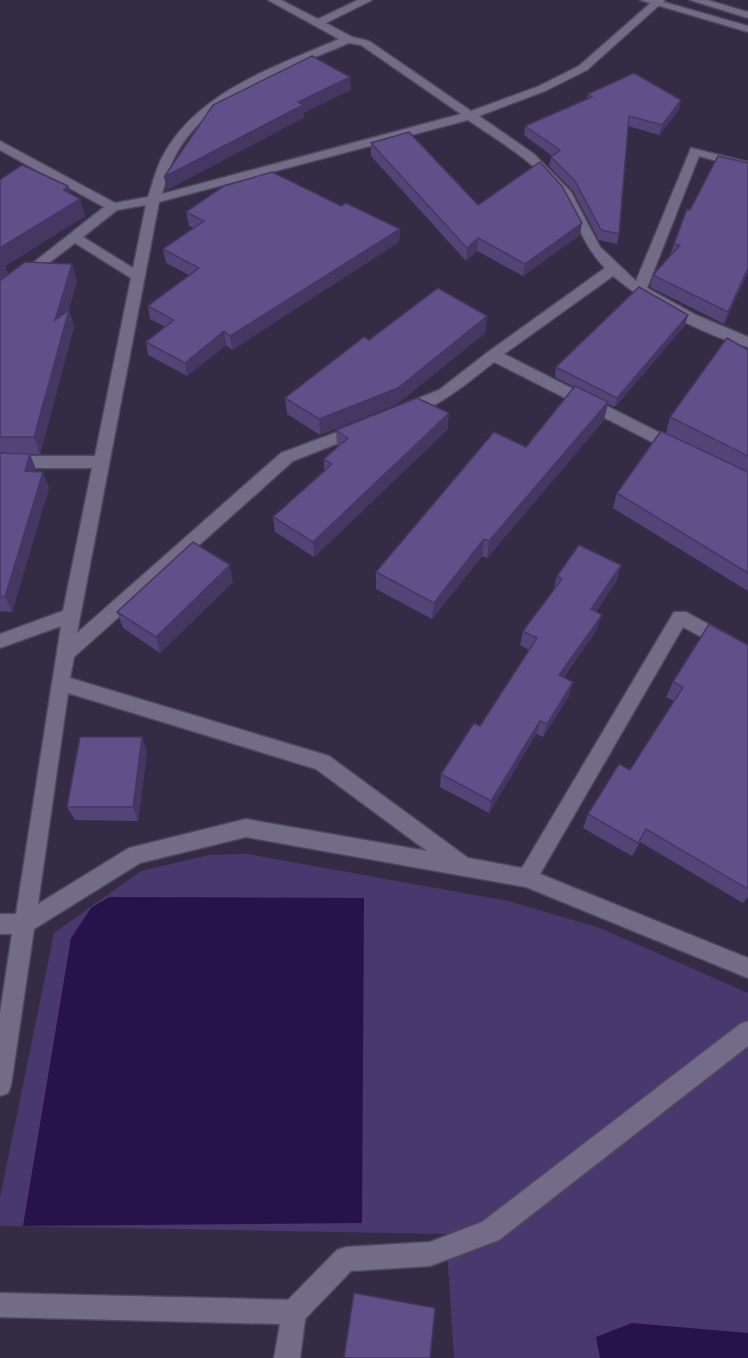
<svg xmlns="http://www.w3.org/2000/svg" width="748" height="1358" viewBox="0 0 748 1358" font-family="Bitter,serif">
<rect width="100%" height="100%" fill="#332c44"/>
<path fill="#49386e" d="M247 854 508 901 600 928 748 993V1358H454L446 1234 0 1226V1198L54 933 141 871 209 855Z"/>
<g fill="#271349">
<path d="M109 897 364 898 362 1223 23 1226 71 938 91 908Z"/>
<path d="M632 1323 748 1333V1358H600L596 1337Z"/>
</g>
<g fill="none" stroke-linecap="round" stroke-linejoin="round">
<g stroke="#4e485c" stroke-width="3">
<g id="service">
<path d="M640 0H657L748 26V32Z"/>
<path d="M748 1021V1046L499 1240 430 1266 351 1271 303 1321 294 1324 285 1321 282 1312 285 1303 337 1250 346 1247 430 1242 482 1222 740 1024Z"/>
</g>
</g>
<g stroke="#4e485c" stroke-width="3">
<g id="minor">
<path d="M268 0H281L318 19 358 0H372L326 23 352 37 369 41 471 111 537 87 579 66 654 0H665L587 70 545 91 479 116 534 154 571 192 600 247 636 281 691 148 748 162V170L699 156 647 288 696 315 748 337V347C701 334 650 306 613 276L504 354 682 444 685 448 682 452H672L494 362C475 377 424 421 399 414L396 410 399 406 439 390 488 352 605 268C581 243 579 222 562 197 539 164 500 142 468 120L159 202 77 633 281 453 359 424 367 429 364 433 293 461 74 657 70 678 329 756 468 858 522 868 674 612H686L748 646V662L683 627 540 874 748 958V978L526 887 246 837 140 863 34 929 11 1085 8 1093 0 1096V1013L12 934H0V914H16L61 626 0 648V634L63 611 92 468H0V456H95L131 278 75 243 0 300V289L104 207 0 150V141L115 203 148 197C153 183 156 167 164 154 199 91 277 66 339 39ZM349 43 361 45 461 114 162 194C166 181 169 167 176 154 209 94 290 68 349 43ZM146 205 133 268 83 237 117 210ZM68 693 316 769 427 851 246 819 129 848 38 904Z"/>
<path d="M690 0H707L748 12V18Z"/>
<path d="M0 1293 294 1300 303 1303 306 1312 300 1358H274L280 1324 0 1317Z"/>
</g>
</g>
<use href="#service" fill="#736c88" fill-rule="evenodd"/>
<use href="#minor" fill="#736c88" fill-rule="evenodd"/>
</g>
<g fill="#534477">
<path d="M588 94 679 110 659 135 628 126 619 234 617 244 599 240 573 191 549 166 551 157 552 156 524 135 525 126 587 99Z"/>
<path d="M371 143 478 205 580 235 523 276 477 251 466 261 371 156Z"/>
<path d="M748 163V272L724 324 650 287 653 275 670 256 674 244 690 210Z"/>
<path d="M0 180 68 186 70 194 85 216 5 266 8 275 77 281 68 311 69 310 74 327 40 454H20H30L36 470 35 472 49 488 12 612 0 611Z"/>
<path d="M341 206 400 229 399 242 232 350 226 345 187 376 148 355 146 342 165 327 150 319 148 306 189 275 166 263 163 249 194 228 189 226 186 212Z"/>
<path d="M688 315 685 325 615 407 608 404 604 420 487 558 482 556 432 619 376 589V572L526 447 574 387 555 377 556 367Z"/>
<path d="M485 333 397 404 320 435 287 414 285 398 369 340Z"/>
<path d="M748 350V591L613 508 617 493 666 433 670 417Z"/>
<path d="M448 429 314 557 275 532 273 517 324 471V459L338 447 337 446 336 430Z"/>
<path d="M557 576 617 580 596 612 597 629 564 677 573 682 569 696 543 737 536 734 489 813 440 787 441 774 480 726 529 650 520 645 523 631 553 591Z"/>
<path d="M233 582 160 653 123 628 117 612Z"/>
<path d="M748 645V897L743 903 640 842 632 856 583 828 588 814 630 770 674 701 666 697 673 682Z"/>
<path d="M142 737 147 752 138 821 75 820 67 807Z"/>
</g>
<g fill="#443761">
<path d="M350 77 351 90 304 113V118L167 190 164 177 298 102Z"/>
<path d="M681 100 679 110 659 135 662 125Z"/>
<path d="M68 186 73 203 80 199 85 216 5 266 9 279 0 287V248Z"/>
<path d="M582 223 580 235 523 276 525 264Z"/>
<path d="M400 229 399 242 232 350 230 336Z"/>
<path d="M478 238 477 251 466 261 467 248Z"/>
<path d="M72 264 77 281 60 336 55 320Z"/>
<path d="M748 268V272L724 324 728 312Z"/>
<path d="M69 310 74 327 40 454 34 437Z"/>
<path d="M688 315 685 325 615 407 617 398Z"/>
<path d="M487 316 485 333 397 404 320 435 319 419Z"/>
<path d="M224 331 226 345 187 376 185 363Z"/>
<path d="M608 402 604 420 487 558 489 541Z"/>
<path d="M449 413 448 429 314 557 313 542Z"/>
<path d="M30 454 36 470 31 487 25 471Z"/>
<path d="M43 472 49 488 12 612 5 597Z"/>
<path d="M484 539 482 556 432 619 434 603Z"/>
<path d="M230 565 233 582 160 653 156 637Z"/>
<path d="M621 565 617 580 587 624 591 609Z"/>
<path d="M602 615 597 629 555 689 559 675Z"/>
<path d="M573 682 569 696 543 737 547 724Z"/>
<path d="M540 721 536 734 489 813 491 801Z"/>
<path d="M142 737 147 752 138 821 133 807Z"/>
</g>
<g fill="#614f8a" stroke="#443761" stroke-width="1.5">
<path d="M312 56 350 77 298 102 303 105 164 177 213 105Z"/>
<path d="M634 73 681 100 662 125 629 116 619 234 601 230 575 181 551 157 560 150 525 126 592 97 588 94Z"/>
<path d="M409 132 478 205 540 162 562 186 582 223 525 264 478 238 467 248 371 143Z"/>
<path d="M718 156 748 163V268L728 312 653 275 680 245 674 244 687 209 690 210Z"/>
<path d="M22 165 68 186 64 190 80 199 0 248V180Z"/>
<path d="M272 172 341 206 346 203 400 229 230 336 224 331 185 363 146 342 174 320 148 306 199 268 163 249 204 221 186 212 224 186Z"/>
<path d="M25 262 72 264 55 320 69 310 34 437H0V281Z"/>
<path d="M639 287 688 315 617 398 556 367Z"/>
<path d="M438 288 487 316 398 388 319 419 285 398 364 337 369 340Z"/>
<path d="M727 338 748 350V456L670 417Z"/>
<path d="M575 386 608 402 489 541 484 539 434 603 376 572 494 432 526 447Z"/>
<path d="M417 398 449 413 313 542 273 517 332 464 324 459 348 438 336 430Z"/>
<path d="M661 431 748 472V573L617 493Z"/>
<path d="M0 453 30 454 25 471 43 472 5 597 0 596Z"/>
<path d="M193 542 230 565 156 637 117 612Z"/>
<path d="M579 545 621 565 591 609 602 615 559 675 573 682 547 724 540 721 491 801 441 774 474 723 480 726 537 638 523 631 562 579 557 576Z"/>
<path d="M709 624 748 645V889L646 829 638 843 588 814 619 764 630 770 683 687 673 682Z"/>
<path d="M80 737H142L133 807H67Z"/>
<path d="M354 1293 435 1308 430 1358H344Z"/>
</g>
</svg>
